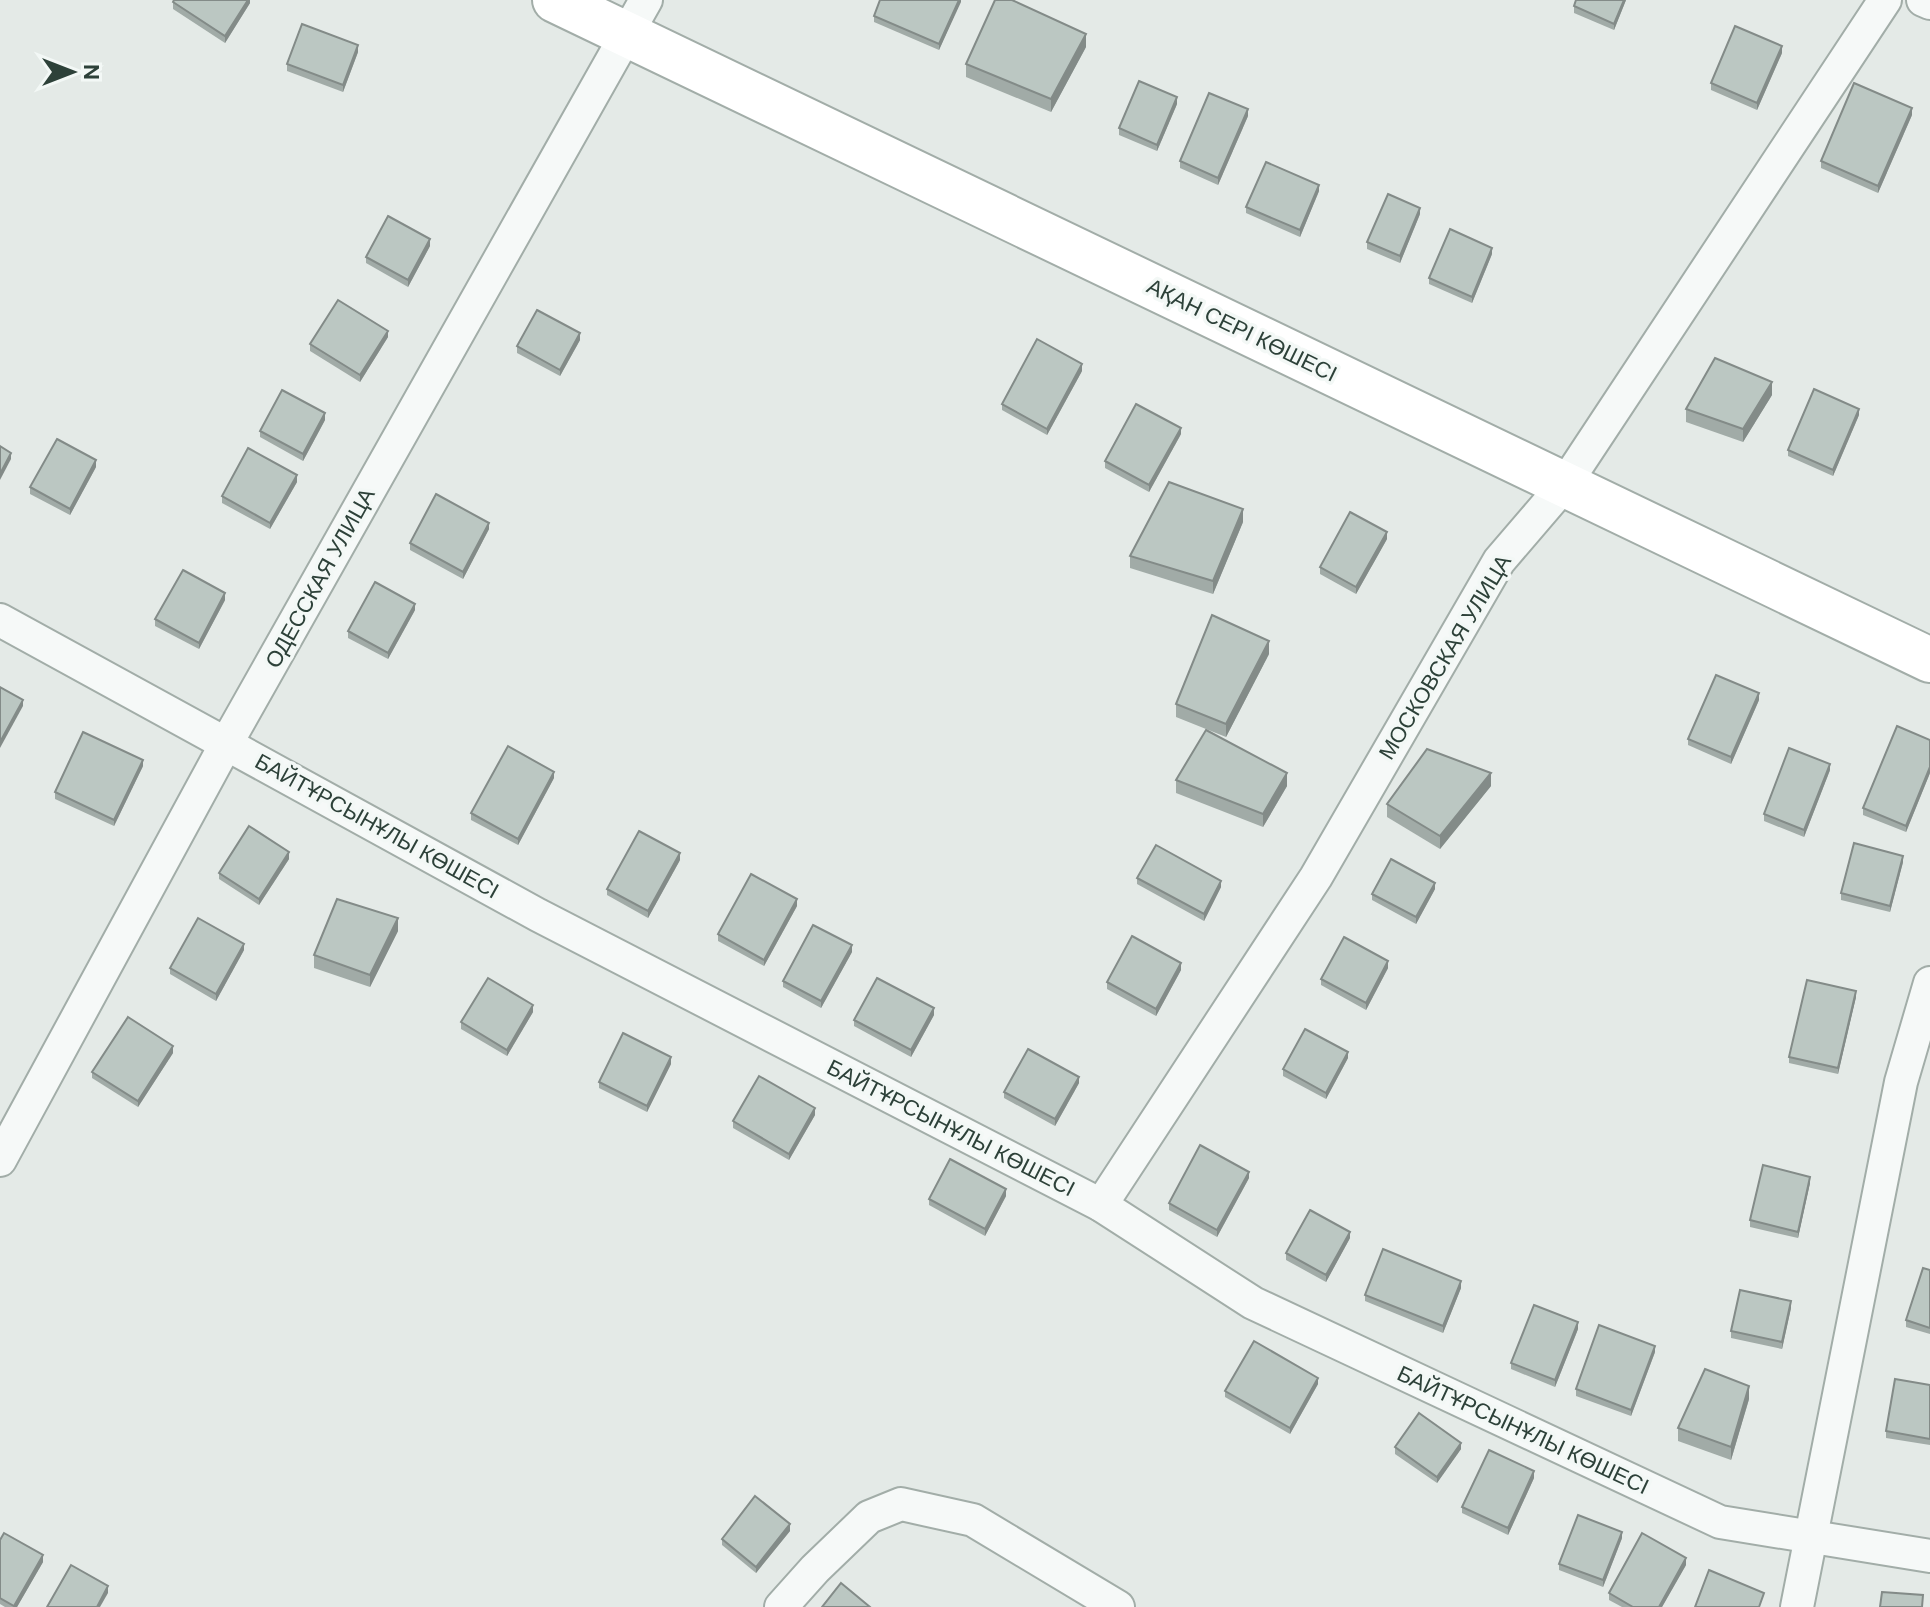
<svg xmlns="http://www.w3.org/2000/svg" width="1930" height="1607" viewBox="0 0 1930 1607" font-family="'DM Sans',sans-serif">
<rect width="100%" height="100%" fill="#e4eae7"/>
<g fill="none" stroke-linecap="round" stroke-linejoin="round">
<g stroke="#a2ada8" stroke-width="36">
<g id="street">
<path d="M1923 0 1930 3"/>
<path d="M0 620 538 915 1101 1205 1253 1303 1720 1522 1930 1556"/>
<path d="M0 1160 226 744 646 0"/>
<path d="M1101 1205 1316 877 1499 561 1565 484 1885 0"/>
<path d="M781 1607 815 1569 869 1517 901 1504 973 1520 1118 1607"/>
<path d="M1797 1607 1901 1082 1930 983"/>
</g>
</g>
<g stroke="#a2ada8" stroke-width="48">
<path id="secondary" d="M555 0 1930 660"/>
</g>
<use href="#street" stroke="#f6f9f8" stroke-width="32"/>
<use href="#secondary" stroke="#fff" stroke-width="44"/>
</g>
<g fill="#a1aba7">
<path d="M250 0V3L225 43 173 9V2Z"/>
<path d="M961 0 939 50 874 22V16Z"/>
<path d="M1626 0 1614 30 1574 13V6Z"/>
<path d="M1086 47 1051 112 966 77V64Z"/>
<path d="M358 52 343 92 287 71V64Z"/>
<path d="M1782 53 1757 110 1711 90V83Z"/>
<path d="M1177 104 1157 151 1119 135V128Z"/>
<path d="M1912 115 1878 193 1821 168V161Z"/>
<path d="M1248 116 1218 185 1180 168V161Z"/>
<path d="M1319 191 1300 237 1246 213V207Z"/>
<path d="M1420 214 1400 263 1367 249V242Z"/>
<path d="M430 246 408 287 366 263V257Z"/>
<path d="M1492 254 1472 303 1429 284V278Z"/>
<path d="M388 337 360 382 310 351V344Z"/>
<path d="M580 340 560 376 517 353V346Z"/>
<path d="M1082 371 1047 435 1002 410V404Z"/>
<path d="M1772 395 1743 442 1686 422V409Z"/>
<path d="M1859 415 1833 476 1788 456V450Z"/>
<path d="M325 420 303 461 260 437V431Z"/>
<path d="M1181 434 1149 492 1105 468V461Z"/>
<path d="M96 467 70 515 30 494V487Z"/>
<path d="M297 482 270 529 222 503V496Z"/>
<path d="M1243 522 1213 594 1130 568V556Z"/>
<path d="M489 529 463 579 410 550V543Z"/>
<path d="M1387 539 1356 594 1320 574V567Z"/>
<path d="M225 600 199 649 155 626V619Z"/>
<path d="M415 610 388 659 348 638V631Z"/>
<path d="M1269 654 1226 737 1176 717V704Z"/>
<path d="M1759 700 1731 764 1688 745V739Z"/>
<path d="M1930 740V773L1906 832 1863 815V808Z"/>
<path d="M143 766 114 826 55 799V792Z"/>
<path d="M1830 770 1804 837 1764 821V814Z"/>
<path d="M554 778 518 845 471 820V813Z"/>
<path d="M1176 780 1287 786 1263 827 1176 793Z"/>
<path d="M1491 786 1440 849 1387 817V804Z"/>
<path d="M289 859 259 905 219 879V873Z"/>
<path d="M680 860 648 918 607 895V889Z"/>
<path d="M1903 862 1890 912 1841 900V893Z"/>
<path d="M1137 878 1221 887 1204 921 1137 884Z"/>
<path d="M1435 889 1416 924 1372 900V894Z"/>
<path d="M797 906 764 966 718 941V934Z"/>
<path d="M398 931 370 987 314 968V955Z"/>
<path d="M244 950 216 1001 170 974V968Z"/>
<path d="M852 952 821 1008 783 987V981Z"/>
<path d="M1388 968 1366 1010 1321 985V979Z"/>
<path d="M1181 970 1156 1016 1107 989V982Z"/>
<path d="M1856 997 1838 1074 1789 1063V1057Z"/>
<path d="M533 1012 507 1056 461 1029V1022Z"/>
<path d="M934 1015 911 1057 854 1026V1020Z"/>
<path d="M173 1053 138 1107 92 1078V1072Z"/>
<path d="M1348 1058 1326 1099 1283 1076V1069Z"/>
<path d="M671 1064 647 1112 599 1088V1082Z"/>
<path d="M1079 1083 1055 1126 1004 1098V1092Z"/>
<path d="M815 1115 789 1160 733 1128V1121Z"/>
<path d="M1249 1178 1217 1237 1169 1210V1203Z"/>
<path d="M1810 1183 1798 1238 1750 1227V1220Z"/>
<path d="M1006 1196 985 1236 929 1205V1199Z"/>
<path d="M1350 1238 1326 1282 1286 1260V1253Z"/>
<path d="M1930 1270V1334L1906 1327V1320Z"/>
<path d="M1461 1288 1443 1333 1365 1301V1295Z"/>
<path d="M1791 1308 1782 1349 1731 1338V1331Z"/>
<path d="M1578 1329 1555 1387 1511 1369V1363Z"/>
<path d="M1655 1352 1631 1416 1576 1396V1389Z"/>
<path d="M1318 1384 1290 1434 1225 1397V1391Z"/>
<path d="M1930 1385V1445L1886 1438V1431Z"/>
<path d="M1749 1399 1731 1460 1678 1441V1428Z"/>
<path d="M1395 1447 1461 1449 1437 1483 1395 1454Z"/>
<path d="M1534 1478 1508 1535 1462 1513V1507Z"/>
<path d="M790 1531 756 1573 722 1545V1539Z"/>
<path d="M1622 1538 1603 1587 1559 1570V1564Z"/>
<path d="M0 1540 43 1562 17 1607H5L0 1604Z"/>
<path d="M1686 1565 1662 1607H1622L1609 1600V1593Z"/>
</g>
<g fill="#838b88">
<path d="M248 0H250V3L225 43V36Z"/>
<path d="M959 0H961V2L939 50V44Z"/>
<path d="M1624 0H1626L1614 30V24Z"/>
<path d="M1086 34V47L1051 112V99Z"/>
<path d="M358 45V52L343 92V85Z"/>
<path d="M1782 46V53L1757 110V103Z"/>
<path d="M1177 97V104L1157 151V145Z"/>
<path d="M1912 108V115L1878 193V186Z"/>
<path d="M1248 109V116L1218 185V178Z"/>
<path d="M1319 185V191L1300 237V230Z"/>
<path d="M1420 208V214L1400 263V256Z"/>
<path d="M430 239V246L408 287V280Z"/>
<path d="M1492 248V254L1472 303V297Z"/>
<path d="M388 331V337L360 382V375Z"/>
<path d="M580 333V340L560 376V370Z"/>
<path d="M1082 364V371L1047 435V429Z"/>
<path d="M1772 382V395L1743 442V429Z"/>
<path d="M1859 409V415L1833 476V470Z"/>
<path d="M325 413V420L303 461V454Z"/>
<path d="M1181 428V434L1149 492V485Z"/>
<path d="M11 453V459L0 480V474Z"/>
<path d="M96 460V467L70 515V509Z"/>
<path d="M297 475V482L270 529V523Z"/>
<path d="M1243 509V522L1213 594V581Z"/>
<path d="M489 523V529L463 579V572Z"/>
<path d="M1387 532V539L1356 594V587Z"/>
<path d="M225 593V600L199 649V643Z"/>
<path d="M415 604V610L388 659V653Z"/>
<path d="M1269 641V654L1226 737V724Z"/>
<path d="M1759 693V700L1731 764V757Z"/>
<path d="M23 700V706L0 748V742Z"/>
<path d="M143 760V766L114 826V820Z"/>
<path d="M1830 764V770L1804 837V830Z"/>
<path d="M1930 767V773L1906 832V826Z"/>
<path d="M554 772V778L518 845V839Z"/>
<path d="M1287 773V786L1263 827V814Z"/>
<path d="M1491 773V786L1440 849V836Z"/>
<path d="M289 852V859L259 905V899Z"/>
<path d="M680 853V860L648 918V911Z"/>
<path d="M1903 856V862L1890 912V906Z"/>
<path d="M1221 881V887L1204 921V914Z"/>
<path d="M1435 883V889L1416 924V917Z"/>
<path d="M797 899V906L764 966V960Z"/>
<path d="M398 918V931L370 987V975Z"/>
<path d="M244 944V950L216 1001V994Z"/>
<path d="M852 945V952L821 1008V1001Z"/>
<path d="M1388 961V968L1366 1010V1003Z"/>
<path d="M1181 963V970L1156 1016V1009Z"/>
<path d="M1856 991V997L1838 1074V1068Z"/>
<path d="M533 1005V1012L507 1056V1050Z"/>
<path d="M934 1008V1015L911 1057V1050Z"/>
<path d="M173 1046V1053L138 1107V1101Z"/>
<path d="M1348 1052V1058L1326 1099V1093Z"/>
<path d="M671 1057V1064L647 1112V1106Z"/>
<path d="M1079 1077V1083L1055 1126V1119Z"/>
<path d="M815 1108V1115L789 1160V1154Z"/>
<path d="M1249 1172V1178L1217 1237V1230Z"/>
<path d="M1810 1177V1183L1798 1238V1232Z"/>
<path d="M1006 1189V1196L985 1236V1229Z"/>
<path d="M1350 1232V1238L1326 1282V1275Z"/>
<path d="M1461 1281V1288L1443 1333V1326Z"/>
<path d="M1791 1301V1308L1782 1349V1342Z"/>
<path d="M1578 1322V1329L1555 1387V1380Z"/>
<path d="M1655 1346V1352L1631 1416V1410Z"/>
<path d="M1318 1378V1384L1290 1434V1428Z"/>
<path d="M1749 1386V1399L1731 1460V1447Z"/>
<path d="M1461 1443V1449L1437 1483V1477Z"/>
<path d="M1534 1471V1478L1508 1535V1528Z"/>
<path d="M790 1524V1531L756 1573V1567Z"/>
<path d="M1622 1532V1538L1603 1587V1580Z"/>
<path d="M43 1555V1562L17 1607H14Z"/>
<path d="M1686 1558V1565L1662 1607H1659Z"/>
<path d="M108 1586V1593L100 1607H97Z"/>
</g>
<g fill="#bbc7c2" stroke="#838b88" stroke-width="2">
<path d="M174 0H248L225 36 173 2Z"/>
<path d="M880 0H959L939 44 874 16Z"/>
<path d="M995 0H1012L1086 34 1051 99 966 64Z"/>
<path d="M1576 0H1624L1614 24 1574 6Z"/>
<path d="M302 24 358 45 343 85 287 64Z"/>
<path d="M1735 26 1782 46 1757 103 1711 83Z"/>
<path d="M1139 81 1177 97 1157 145 1119 128Z"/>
<path d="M1854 83 1912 108 1878 186 1821 161Z"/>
<path d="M1209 93 1248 109 1218 178 1180 161Z"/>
<path d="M1266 162 1319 185 1300 230 1246 207Z"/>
<path d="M1388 194 1420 208 1400 256 1367 242Z"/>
<path d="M388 216 430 239 408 280 366 257Z"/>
<path d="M1450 229 1492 248 1472 297 1429 278Z"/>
<path d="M338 300 388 331 360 375 310 344Z"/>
<path d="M537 310 580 333 560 370 517 346Z"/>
<path d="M1037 339 1082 364 1047 429 1002 404Z"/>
<path d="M1715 358 1772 382 1743 429 1686 409Z"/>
<path d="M1814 389 1859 409 1833 470 1788 450Z"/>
<path d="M282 390 325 413 303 454 260 431Z"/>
<path d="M1136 404 1181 428 1149 485 1105 461Z"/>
<path d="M57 439 96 460 70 509 30 487Z"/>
<path d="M0 446 11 453 0 474Z"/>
<path d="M248 448 297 475 270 523 222 496Z"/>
<path d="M1169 482 1243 509 1213 581 1130 556Z"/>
<path d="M436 494 489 523 463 572 410 543Z"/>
<path d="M1350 512 1387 532 1356 587 1320 567Z"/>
<path d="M183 570 225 593 199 643 155 619Z"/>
<path d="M375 582 415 604 388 653 348 631Z"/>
<path d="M1212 615 1269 641 1226 724 1176 704Z"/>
<path d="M1716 675 1759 693 1731 757 1688 739Z"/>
<path d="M0 687 23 700 0 742Z"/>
<path d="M1897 726 1930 740V767L1906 826 1863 808Z"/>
<path d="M1206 730 1287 773 1263 814 1176 780Z"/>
<path d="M83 732 143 760 114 820 55 792Z"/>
<path d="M508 746 554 772 518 839 471 813Z"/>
<path d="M1789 748 1830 764 1804 830 1764 814Z"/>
<path d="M1427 749 1491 773 1440 836 1387 804Z"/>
<path d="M249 826 289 852 259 899 219 873Z"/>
<path d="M639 831 680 853 648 911 607 889Z"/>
<path d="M1854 843 1903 856 1890 906 1841 893Z"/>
<path d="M1156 845 1221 881 1204 914 1137 878Z"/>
<path d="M1391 859 1435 883 1416 917 1372 894Z"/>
<path d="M751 874 797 899 764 960 718 934Z"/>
<path d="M337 899 398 918 370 975 314 955Z"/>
<path d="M198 918 244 944 216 994 170 968Z"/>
<path d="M813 925 852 945 821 1001 783 981Z"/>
<path d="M1132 936 1181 963 1156 1009 1107 982Z"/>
<path d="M1344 937 1388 961 1366 1003 1321 979Z"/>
<path d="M488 978 533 1005 507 1050 461 1022Z"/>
<path d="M877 978 934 1008 911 1050 854 1020Z"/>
<path d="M1807 980 1856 991 1838 1068 1789 1057Z"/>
<path d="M128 1017 173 1046 138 1101 92 1072Z"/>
<path d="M1305 1029 1348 1052 1326 1093 1283 1069Z"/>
<path d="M623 1033 671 1057 647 1106 599 1082Z"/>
<path d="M1028 1049 1079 1077 1055 1119 1004 1092Z"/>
<path d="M759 1076 815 1108 789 1154 733 1121Z"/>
<path d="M1200 1145 1249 1172 1217 1230 1169 1203Z"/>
<path d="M950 1159 1006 1189 985 1229 929 1199Z"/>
<path d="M1763 1165 1810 1177 1798 1232 1750 1220Z"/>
<path d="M1310 1210 1350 1232 1326 1275 1286 1253Z"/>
<path d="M1383 1249 1461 1281 1443 1326 1365 1295Z"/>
<path d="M1923 1268 1930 1270V1328L1906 1320Z"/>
<path d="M1740 1290 1791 1301 1782 1342 1731 1331Z"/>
<path d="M1534 1305 1578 1322 1555 1380 1511 1363Z"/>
<path d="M1599 1325 1655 1346 1631 1410 1576 1389Z"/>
<path d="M1254 1341 1318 1378 1290 1428 1225 1391Z"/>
<path d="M1705 1369 1749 1386 1731 1447 1678 1428Z"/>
<path d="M1895 1379 1930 1385V1439L1886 1431Z"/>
<path d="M1419 1413 1461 1443 1437 1477 1395 1447Z"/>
<path d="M1489 1450 1534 1471 1508 1528 1462 1507Z"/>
<path d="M755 1496 790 1524 756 1567 722 1539Z"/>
<path d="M1578 1515 1622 1532 1603 1580 1559 1564Z"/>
<path d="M4 1533 43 1555 14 1606 0 1598V1540Z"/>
<path d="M1642 1533 1686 1558 1659 1607H1633L1609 1593Z"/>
<path d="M71 1565 108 1586 97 1607H47Z"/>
<path d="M1709 1570 1764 1593 1759 1607H1695Z"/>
<path d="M841 1583 870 1607H822Z"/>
<path d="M1882 1592 1923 1595 1922 1607H1880Z"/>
</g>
<g text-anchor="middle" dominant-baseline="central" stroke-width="7" stroke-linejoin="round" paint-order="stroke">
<g font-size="22" fill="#2d4139" stroke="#f3f8f6">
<text transform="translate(1242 330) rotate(26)">АҚАН СЕРІ КӨШЕСІ</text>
<text transform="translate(320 578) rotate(-61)">ОДЕССКАЯ УЛИЦА</text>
<text transform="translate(1445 657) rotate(-59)">МОСКОВСКАЯ УЛИЦА</text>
<text transform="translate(377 826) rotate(29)">БАЙТҰРСЫНҰЛЫ КӨШЕСІ</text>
<text transform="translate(951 1128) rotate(27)">БАЙТҰРСЫНҰЛЫ КӨШЕСІ</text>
<text transform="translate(1523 1430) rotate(25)">БАЙТҰРСЫНҰЛЫ КӨШЕСІ</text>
</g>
</g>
<g transform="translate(72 72) rotate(90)" stroke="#f3f8f6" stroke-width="6" paint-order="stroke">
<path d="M0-6L14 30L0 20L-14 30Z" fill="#2d4139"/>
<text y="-12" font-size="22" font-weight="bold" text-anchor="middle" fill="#2d4139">N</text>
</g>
</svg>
